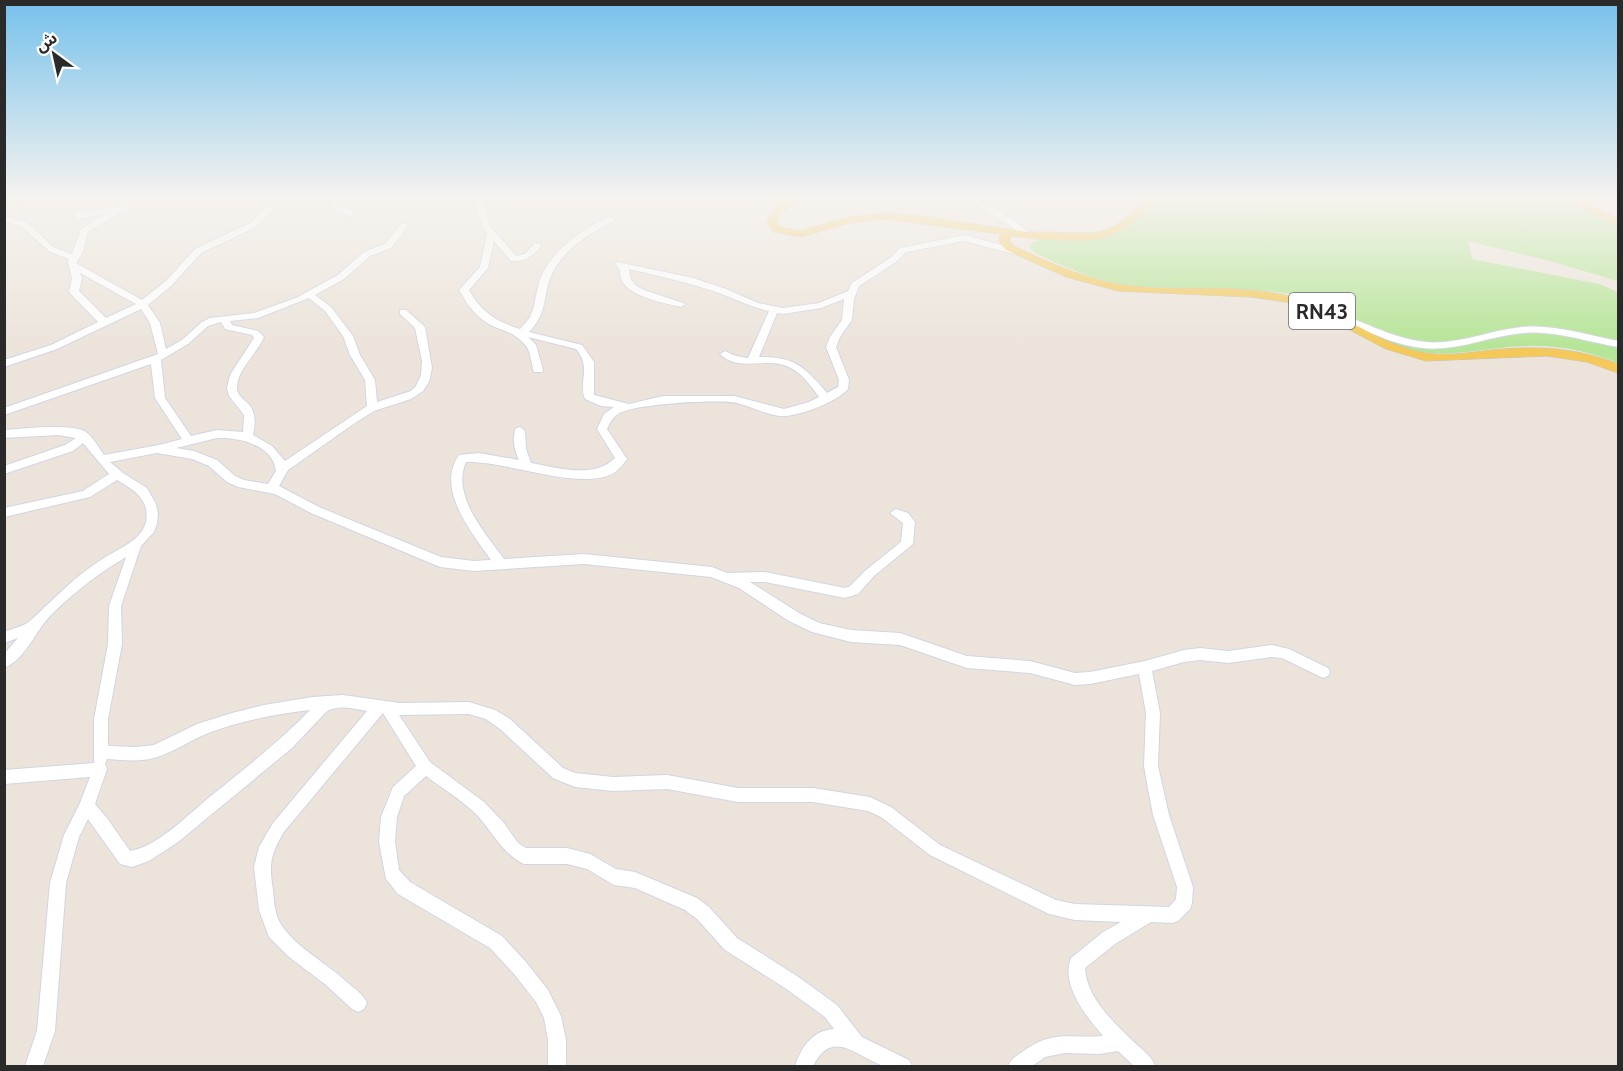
<svg xmlns="http://www.w3.org/2000/svg" width="1623" height="1071" viewBox="0 0 1623 1071" font-family="Cabin,'Noto Sans Arabic',sans-serif">
<rect width="100%" height="100%" fill="#ece4db"/>
<path fill="#b5e596" d="M1164 198H1558L1618 225V281L1550 261 1468 241 1472 259 1599 284 1618 292V363C1590 351 1555 344 1524 346 1490 347 1457 357 1423 352 1394 348 1368 332 1343 318L1349 315C1279 275 1193 296 1116 283 1088 278 1061 265 1035 253L1029 247 1033 242 1042 239 1105 237 1124 229Z"/>
<g fill="none" stroke-linecap="round" stroke-linejoin="round">
<g stroke="#d1d5e3" stroke-width="2">
<g id="minor">
<path d="M127 198H136L123 210 88 232 83 252 76 263 142 300 166 281 195 249 250 223 275 198H284L256 227 201 253 172 285 148 305 160 323 166 349 182 340 202 322 210 318 254 313 296 298 338 275 364 252 385 244 401 224H407L408 226 391 248 370 256 344 279 315 295 331 307 353 336 360 355 375 380 377 402 411 391 416 386 421 375 422 361 415 328 400 314V310H406L425 327 432 368 429 382 423 391 411 399 374 411 352 425 288 470 279 486 319 507 441 557 474 561 491 560C472 533 435 489 459 455L479 453 519 460C514 450 512 438 516 428L520 427 525 431 526 449 531 463C558 468 594 479 615 458L597 429 604 414 614 407 601 406 585 399C578 381 592 368 576 349L528 337 536 345 543 370 542 372H534C531 364 531 352 526 346 517 334 507 332 495 327 477 319 468 306 459 290L480 267 487 233 482 227 475 198H483L490 226 516 256 525 254 535 243 542 245C533 256 526 262 511 261L494 241 488 268 469 290C481 312 497 322 520 329 537 313 533 303 539 283 546 260 565 243 585 230 593 225 604 216 614 217V221C587 234 556 254 548 285 543 305 545 315 529 332L582 345 594 362V395L629 404 663 396H734L784 409 809 402 819 397C811 386 802 373 789 367 767 356 739 373 720 354L725 351 736 356 748 358 769 311C750 307 734 298 716 292 687 282 659 276 629 269L630 278 636 286 644 290 686 304 681 307C662 302 618 296 620 270L616 264 617 262 693 278 726 289 758 303 783 308 819 303 848 291 852 283 890 258 900 248 964 235 1025 251 1026 253 1022 256 964 241 906 252 896 262 859 286 854 299 852 320 840 337 836 347 849 380 848 389C836 402 804 414 786 416 773 418 750 406 737 403 718 399 633 404 618 414 612 418 610 423 607 429L627 459C624 463 619 470 614 473 581 492 505 460 466 462 451 496 486 534 504 559L584 554 712 567 727 573 765 572 845 588 850 586 866 570 901 542 903 523 890 513 896 509 908 513 915 522 913 544 874 576 858 594 845 598 765 582H750L799 613 819 623 851 630 900 633 967 656 1030 661 1075 673 1090 672 1145 661 1184 650 1200 648 1228 651 1272 645 1289 649 1328 668 1330 672 1328 676 1323 678 1282 658 1272 657 1228 663 1200 660 1184 662 1152 671 1160 713 1158 766 1169 815 1193 887 1192 903 1190 909 1178 921 1172 923 1151 922 1115 944 1085 968C1086 997 1114 1023 1134 1042 1141 1049 1152 1056 1155 1066H1134L1118 1051 1099 1054 1065 1053 1045 1057 1032 1066H1008C1011 1058 1018 1055 1025 1050 1054 1029 1072 1039 1103 1036 1087 1017 1060 985 1071 958L1103 932 1121 922 1075 920 1049 914 930 855 881 817 868 811 813 802H738L667 789 613 791 575 787 553 778 500 729 486 719 469 714 399 715 430 762 484 802 504 823 518 843 526 848H567L590 854 616 869 635 872 697 898 709 907 737 938 797 976 837 1005 862 1037 909 1060 912 1066C904 1067 892 1068 884 1066 856 1057 833 1027 813 1066H795C801 1048 812 1030 834 1029L825 1017 785 988 725 950 697 919 685 910 635 888 614 885 587 869 567 864H524C503 855 491 829 475 813 460 799 442 788 426 776L404 796 397 817 395 842 399 870 410 882 502 936 526 962 548 990 561 1016 566 1040V1066H548V1040L544 1018 536 1002 514 974 490 948 398 894 386 879 379 842 381 817 393 787 416 766 383 713 283 833C270 857 269 864 273 890 274 902 275 916 282 926 298 949 328 964 348 983 355 989 363 994 367 1003L364 1009 358 1012 352 1009 326 985 289 957 269 937 259 910 254 867 259 847 273 823 367 711C353 709 338 704 326 712L292 748 178 842 149 861 132 867 120 864 88 819 79 837 66 883 55 1031 43 1066H25L37 1031 50 883 64 835 80 803 90 777 4 784V770L94 763V719L108 644 109 606 126 557C99 573 73 593 51 615 36 630 25 660 4 668V654L18 638 4 643V632C12 629 24 626 30 621 54 599 76 575 104 558 118 549 142 540 146 522 150 499 134 490 117 480L90 497 4 517V508L83 491 109 474 83 443 73 451 4 474V466L65 445 76 438 58 435 4 438V430C23 429 71 423 86 432 93 437 99 448 104 455L159 445 182 439 155 398 151 364 4 415V408L158 354 150 323 141 309 57 349 4 367V360L51 345 98 322 69 292 72 278 68 263 69 259 50 252 21 226 4 221V216L27 222 53 247 72 254 81 229 106 213 78 219 74 216 75 214 117 206ZM80 273 136 304 106 318 79 291 82 278ZM309 298 325 311 343 336 350 355 365 380 367 406 285 461 272 446 253 435C255 426 256 416 251 407 246 400 237 397 237 388 237 369 257 354 264 337L258 331 232 325 230 321 258 318ZM844 299 842 320 830 337 826 347 839 380 838 387 827 393C805 367 794 356 759 357L777 313 783 314 821 308ZM221 322 225 329 252 335 254 338 230 375 227 388 229 396 244 415 243 432 217 430 191 436 165 398 161 360 188 344 208 326ZM217 438C239 437 273 445 276 471L268 484 244 480 235 476 217 460 194 451 176 448ZM157 453 192 459 209 466 227 482 238 487 275 494 311 513 440 567 474 571 584 564 711 577 739 588 789 621 812 632 851 642 900 645 967 668 1030 673 1075 685 1090 684 1139 674 1146 713 1144 766 1148 789 1153 815 1177 887 1176 899 1169 907 1075 904 1056 900 940 845 891 807 870 797 813 788H738L667 775 613 777 575 773 563 768 510 719 495 710 469 702 400 703 343 695 312 697 264 705 232 713 197 724 154 745 136 747 108 746V719L122 644 121 606 141 546 154 532 157 523 158 514 156 504 147 488 123 473 110 462ZM310 710C278 743 242 771 206 800 187 816 155 848 130 851L107 818 95 804 107 769 105 764 107 759C123 760 139 762 154 758 175 752 193 738 214 731 245 720 277 714 310 710Z"/>
<path d="M329 198H337L341 205 353 213 349 216 335 209Z"/>
<path d="M966 198H976L1017 222 1031 235 1024 237 1011 226Z"/>
<path d="M1325 310C1359 318 1391 339 1426 342 1459 345 1490 330 1522 327 1554 324 1587 335 1618 341V347C1587 342 1555 330 1523 333 1489 336 1457 352 1422 348 1387 344 1356 324 1322 315V311Z"/>
</g>
</g>
<g stroke="#c3c3c3" stroke-width="1">
<g id="major">
<path d="M10 198H24L4 207V200Z"/>
<path d="M788 198H799L780 216 777 222 781 227 801 231 849 217 884 213 921 216 1027 232 1096 233 1115 226 1150 198H1162C1146 215 1123 233 1100 239 1082 243 1030 239 1011 236L1010 241 1014 246C1052 264 1091 282 1134 286 1186 292 1241 283 1292 297 1339 309 1377 345 1426 353 1451 357 1477 351 1503 349 1542 346 1581 349 1618 364V373L1587 362 1547 356 1426 361 1386 349 1319 314 1286 302 1250 297 1118 291 1066 277 1006 250 999 241 1000 234 884 219 850 223 801 237 773 232 767 222 771 213Z"/>
<path d="M1560 198H1574L1618 218V225Z"/>
</g>
</g>
<use href="#minor" fill="#fff" fill-rule="evenodd"/>
<use href="#major" fill="#f4c959" fill-rule="evenodd"/>
</g>
<linearGradient id="sky" x2="0" y2="1"><stop stop-color="#76c1ec"/><stop offset="0.57" stop-color="#f6f3ef"/><stop offset="1" stop-color="#f6f3ef" stop-opacity="0"/></linearGradient>
<rect width="1623" height="348" fill="url(#sky)"/>
<g text-anchor="middle" dominant-baseline="central" stroke-width="4.5" stroke-linejoin="round" paint-order="stroke">
<rect fill="#fff" stroke="#6a6a6a" stroke-width="1.5" x="1289" y="293" width="66" height="36" rx="4.5"/>
<g font-size="21" font-weight="bold" fill="#2a2a2a">
<text x="1322" y="311">RN43</text>
</g>
</g>
<rect width="1623" height="1071" fill="none" stroke="#2a2a2a" stroke-width="12"/>
<g transform="translate(54 54) rotate(327)" stroke="#ffffff" stroke-width="4.5" paint-order="stroke">
<path d="M0-4.5L10 22L0 15L-10 22Z" fill="#2a2a2a"/>
<text y="-9" font-size="16" font-weight="bold" text-anchor="middle" fill="#2a2a2a">ش</text>
</g>
</svg>
